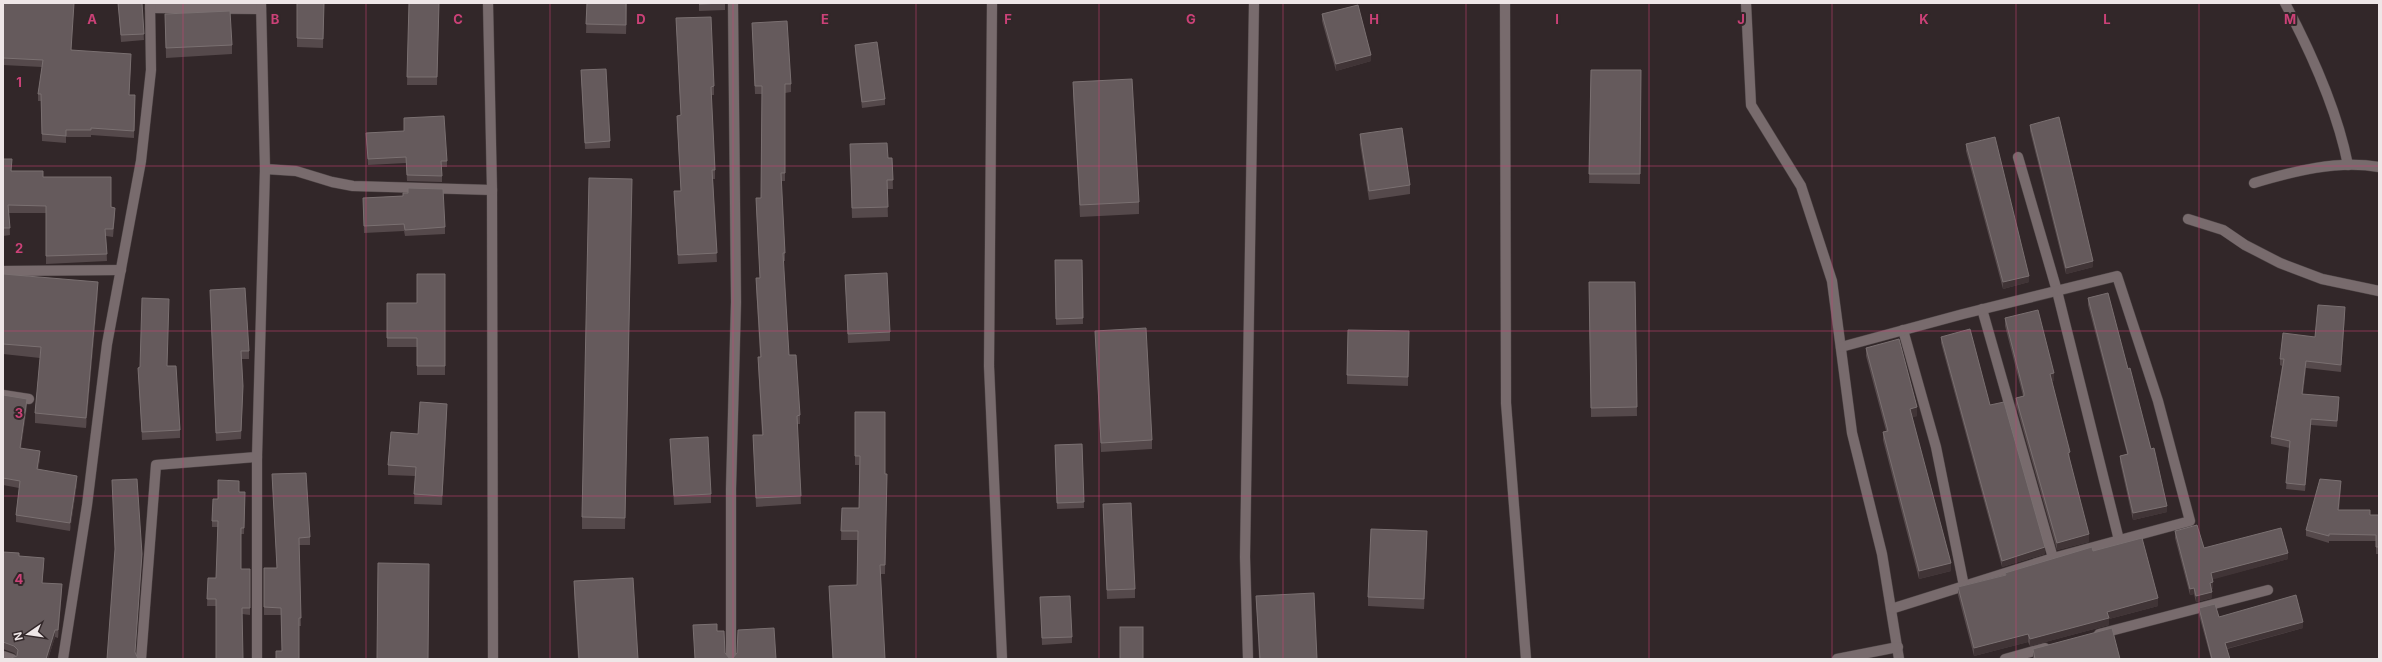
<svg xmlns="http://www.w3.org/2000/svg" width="2382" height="662" viewBox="0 0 2382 662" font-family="Inter,sans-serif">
<rect width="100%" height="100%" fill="#322729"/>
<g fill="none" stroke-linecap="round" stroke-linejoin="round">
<g stroke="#4c4344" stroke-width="11">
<g id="minor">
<path d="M488 3 492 190 493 659"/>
<path d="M992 3 989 366 1002 659"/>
<path d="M1505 3 1506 403 1526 659"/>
<path d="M1746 3 1751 105 1801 186 1832 281 1852 433 1882 554 1899 659"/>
<path d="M2285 3C2312 54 2337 109 2348 165"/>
<path d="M150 8 261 9"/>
<path d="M2018 157 2057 291 2119 540"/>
<path d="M265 169 296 171 332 182 353 186 492 190"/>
<path d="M2254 183C2294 171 2337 160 2379 167"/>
<path d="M2188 219 2223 230 2245 245 2280 263 2322 279 2379 291"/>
<path d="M3 271 121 270"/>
<path d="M1982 309 2053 558"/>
<path d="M1903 330 1936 447 1964 586"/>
<path d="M1841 347 1963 314 2117 276 2158 401 2190 521 2053 558 1891 609"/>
<path d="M3 395 29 399"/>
<path d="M2099 634 2268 590"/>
<path d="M3 656 12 659"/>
<path d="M63 659 87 505 107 344 141 161 151 70 150 3"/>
<path d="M141 659 156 465 257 457"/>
<path d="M257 659V457L265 169 261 3"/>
<path d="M731 659V489L736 302 733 3"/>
<path d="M1248 659 1245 557 1254 3"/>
<path d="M1837 659 1898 647"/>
<path d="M2005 659 2045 648"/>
</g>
</g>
<use href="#minor" stroke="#786b6d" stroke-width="10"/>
</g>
<g fill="#55494b">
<path d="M3 3 72 50 131 61 129 95H135L134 138 91 135V137H66V143L42 141 41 101H38V94L42 67 3 65Z"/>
<path d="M118 3H142L144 40 121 42Z"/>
<path d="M297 3H324L323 48 297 47Z"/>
<path d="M409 3H439L437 85H407Z"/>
<path d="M587 3H627L626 34 586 33Z"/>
<path d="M699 3H725V10L699 11Z"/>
<path d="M165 14 232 45V54L166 58Z"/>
<path d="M1322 14 1371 61 1336 71 1322 21Z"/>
<path d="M676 18 714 86V95H711L715 170V179H713L717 262 678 264 674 191H681L677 124V116H681Z"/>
<path d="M752 23 791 84V92L785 93V181H781L785 253V261H783L789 355 800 415V424H797L801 504 756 507 753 435H762L758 365V357H760L756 286V278H760L756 206V198H761L762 94H755Z"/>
<path d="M855 45 885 99V105L862 108 855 52Z"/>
<path d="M581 70 610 141V148L585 149Z"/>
<path d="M1591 70H1641L1640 184 1589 183Z"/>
<path d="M1073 82 1139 202V214L1080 217 1073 94Z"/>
<path d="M404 118 447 161V167H442V182L407 181 406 163 368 165 366 133 404 131Z"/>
<path d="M2030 125 2093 267 2066 274 2030 131Z"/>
<path d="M1360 134 1410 185V194L1369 200 1360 144Z"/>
<path d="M1966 144 2029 282 2003 289 1966 151Z"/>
<path d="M850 153 888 158H892L893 189H887L888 217 852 218Z"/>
<path d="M3 159 12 171 43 177 111 207 115 215 113 237 106 236 107 261 46 264V213H9L10 235 3 236Z"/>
<path d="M632 179 625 529H582V517Z"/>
<path d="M408 188 445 227V234L405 236 404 231 364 233 363 198 403 196 408 193Z"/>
<path d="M1055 260H1082L1083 324 1056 325Z"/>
<path d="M3 274 98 292 86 428 35 423V413L40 358 3 354Z"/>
<path d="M445 274V375H417V347H387V303H417Z"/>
<path d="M845 275 890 332V341L848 343Z"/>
<path d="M1589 282H1635L1637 416 1591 417Z"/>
<path d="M210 290 249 351V359H242L243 394 241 439 216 441Z"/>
<path d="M2088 298 2128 369 2151 449 2167 512 2133 520 2120 462V456L2127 454 2088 305Z"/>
<path d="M2345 314 2341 372 2306 368 2303 394 2339 403 2337 427 2311 425 2305 491 2286 489 2290 448 2271 444V437L2282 366 2280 365V359L2315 337Z"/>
<path d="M2005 318 2054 381H2052L2089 542 2057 550 2016 405V398L2023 396 2005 326Z"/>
<path d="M1095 331 1152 440V449L1101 452Z"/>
<path d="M1409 331 1408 386 1347 384V375Z"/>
<path d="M1941 337 1990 405 2045 554 2002 567 1941 343Z"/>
<path d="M1866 348 1917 416 1912 417 1951 571 1919 579 1883 440V432L1886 431 1866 356Z"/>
<path d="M167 366 180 430V438L142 440 138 368Z"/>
<path d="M3 395 27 406 21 448 40 459 38 469 77 483 70 531 16 522V515L19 488 3 485Z"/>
<path d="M855 412 885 474H887L885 574H880L885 659H833L829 586 857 585 858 540H841L842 508H859V465H855Z"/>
<path d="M447 413 442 505 414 504 415 476 388 475V465L418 434Z"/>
<path d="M670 439 711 494V503L674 505Z"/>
<path d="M1082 444 1084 508 1057 509 1055 445Z"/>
<path d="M272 474 310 537V545H299L301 626H299L282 651 281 615H264V568H277Z"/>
<path d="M2341 487 2339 510 2370 515H2379V554H2376V541H2329V543L2306 536V530Z"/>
<path d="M239 492 245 499 244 534H241V569H250V615L242 614 216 606H207L208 578H216L218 527H212V521L218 499Z"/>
<path d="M1103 504 1135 589V598L1107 599Z"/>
<path d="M2175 531 2204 548 2288 559 2212 579 2213 589H2212V598L2196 602 2194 594 2190 595 2175 538Z"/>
<path d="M1427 541 1424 609 1368 606V597Z"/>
<path d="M2093 551 2158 606 2109 619V625L2030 646 2028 642 1974 656 1958 595V587L2005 575V573Z"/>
<path d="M3 552 19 556 44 565 42 583 62 591 58 638 55 637 48 659H10L17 656 14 653 3 649Z"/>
<path d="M574 581 638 659H578L574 593Z"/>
<path d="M1256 596 1317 659H1259Z"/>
<path d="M1040 597 1072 637V643L1042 645Z"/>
<path d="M2199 608 2219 617 2303 628 2227 649 2230 659H2211L2199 615Z"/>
<path d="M2033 649 2120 659H2033Z"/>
</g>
<g fill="#403436">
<path d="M131 54V61L129 102V95Z"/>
<path d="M1371 55V61L1336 71V64Z"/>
<path d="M2093 261V267L2066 274V268Z"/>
<path d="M2029 276V282L2003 289V282Z"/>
<path d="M98 282V292L86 428V418Z"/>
<path d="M2345 307V314L2341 372V365Z"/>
<path d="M2306 361V368L2302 400V394Z"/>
<path d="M2054 373V381L2050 382V374Z"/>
<path d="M27 399V406L20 455V448Z"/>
<path d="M447 404V413L442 505V496Z"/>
<path d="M1917 407V416L1910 418V409Z"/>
<path d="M2311 419V425L2305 491V485Z"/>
<path d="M40 451V459L37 476V469Z"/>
<path d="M2070 452V460L2068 453Z"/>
<path d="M77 476V483L70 531V523Z"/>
<path d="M2341 481V487L2338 517V510Z"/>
<path d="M2167 506V512L2133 520V513Z"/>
<path d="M1427 531V541L1424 609V599Z"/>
<path d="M2089 534V542L2057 550V543Z"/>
<path d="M2045 547V554L2002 567V561Z"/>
<path d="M2288 553V559L2211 580V573Z"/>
<path d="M142 554V561L135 658V652Z"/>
<path d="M1951 563V571L1919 579V571Z"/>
<path d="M2213 582V589L2210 590V583Z"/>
<path d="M62 584V591L58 638V630Z"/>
<path d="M2194 588V594L2190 595V589Z"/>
<path d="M2212 592V598L2196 602V596Z"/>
<path d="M2158 598V606L2109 619V625L2030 646V639L2107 612Z"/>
<path d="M2303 622V628L2225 649V643Z"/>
<path d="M55 630V637L48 659H46Z"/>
<path d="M2028 634V642L1974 656V648Z"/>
</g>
<g fill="#655a5c" stroke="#7a7071">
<path d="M3 3H74L71 50 131 54 129 95H135L134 131 91 128V130H66V136L42 134 41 94H38L43 60 3 58Z"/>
<path d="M118 3H142L144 34 121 35Z"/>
<path d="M297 3H324L323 39 297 38Z"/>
<path d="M409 3H439L437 77H407Z"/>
<path d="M587 3H626V25L586 24Z"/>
<path d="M699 3H725L699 4Z"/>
<path d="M1358 5 1371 55 1336 64 1322 14Z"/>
<path d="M230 11 232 45 166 48 165 14Z"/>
<path d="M711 17 714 86 711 87 715 170H712L717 253 678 255 674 191H681L677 116 681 115 676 18Z"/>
<path d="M787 21 791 84H785V173H781L785 253H783L789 355H796L800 415 797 416 801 496 756 498 753 435H763L758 357H761L756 278H760L756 198H761L762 86H755L752 23Z"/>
<path d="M877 42 885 99 862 102 855 45Z"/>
<path d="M606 69 610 141 585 143 581 70Z"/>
<path d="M1591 70H1641L1640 174H1589Z"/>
<path d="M1132 79 1139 202 1080 205 1073 82Z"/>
<path d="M444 116 447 161H441L442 176 407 175 406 157 368 159 366 133 404 131V118Z"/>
<path d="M2059 117 2093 261 2066 268 2030 125Z"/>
<path d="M1402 128 1410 185 1369 191 1360 134Z"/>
<path d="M1995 137 2029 276 2003 282 1966 144Z"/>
<path d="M887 143 888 158H892L893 180H887L888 207 852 208 850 144Z"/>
<path d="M3 159H12L11 171H43V177H111V207L115 208 113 229H105L107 254 46 256V206L8 205 10 228H3Z"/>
<path d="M589 178 632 179 625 518 582 517Z"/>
<path d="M408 188 443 189 445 227 405 230 404 224 364 226 363 198 403 196V193H408Z"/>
<path d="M1055 260H1082L1083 318 1056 319Z"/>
<path d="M887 273 890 332 848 334 845 275Z"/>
<path d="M3 274 98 282 86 418 35 413 41 347 3 344Z"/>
<path d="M417 274H445V366H417V338H387V303H417Z"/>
<path d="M1589 282H1635L1637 407 1591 408Z"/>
<path d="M245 288 249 351H241L243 386 241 431 216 433 210 290Z"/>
<path d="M2108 293 2128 369 2130 368 2151 449 2154 448 2167 506 2133 513 2120 456 2128 454 2088 298Z"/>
<path d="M142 298 169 299 167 366H176L180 430 142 432 138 368 140 367Z"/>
<path d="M2318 305 2345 307 2341 365 2306 361 2302 394 2339 397 2337 421 2311 419 2305 485 2286 483 2290 441 2271 437 2284 359H2280L2283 333 2315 337Z"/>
<path d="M2038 310 2054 373 2050 374 2070 452 2068 453 2089 534 2057 543 2016 398 2024 396V393L2005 318Z"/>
<path d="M1146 328 1152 440 1101 443 1095 331Z"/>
<path d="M1970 329 1990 405 2004 402 2045 547 2002 561 1941 337Z"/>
<path d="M1348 330 1409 331 1408 377 1347 375Z"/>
<path d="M1899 339 1917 407 1910 409 1951 563 1919 571 1883 432 1888 431 1866 348Z"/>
<path d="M3 395 27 399 20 448 40 451 37 469 77 476 70 523 16 515 20 481 3 478Z"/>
<path d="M420 402 447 404 442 496 414 494 416 467 388 465 391 432 418 434Z"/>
<path d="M855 412H885V474H887L885 565H880L885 659H833L829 586 857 585 858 531H841L842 508H859L860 456H855Z"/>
<path d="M708 437 711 494 674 496 670 439Z"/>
<path d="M1082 444 1084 502 1057 503 1055 445Z"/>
<path d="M306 473 310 537 299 538 301 618H299V659H276V651H282L281 608 264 607V568H277L272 474Z"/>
<path d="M137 479 142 554 135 652 138 659H107L115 549 112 480Z"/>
<path d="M2320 479 2341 481 2338 510H2370V515H2379V547H2376V535L2329 534V536L2306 530Z"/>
<path d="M218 480 239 481V492H245L244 528H241V569H250V608H242L243 659H216V599H207L208 578H216L218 521H212L213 499H218Z"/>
<path d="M1131 503 1135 589 1107 590 1103 504Z"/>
<path d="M2197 525 2204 548 2281 528 2288 553 2211 573 2213 582 2210 583 2212 592 2196 596 2194 588 2190 589 2175 531Z"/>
<path d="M1371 529 1427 531 1424 599 1368 597Z"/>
<path d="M2142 538 2158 598 2107 612 2109 618 2030 639 2028 634 1974 648 1958 587 2006 575 2005 573 2092 547 2093 551Z"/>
<path d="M3 552 19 553V556L44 558 42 583 62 584 58 630H55L46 659H10L11 658 17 656 18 650 14 646 3 642Z"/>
<path d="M378 563 429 564 428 659H377Z"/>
<path d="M633 578 638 659H579L574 581Z"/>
<path d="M1314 593 1317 659H1260L1256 596Z"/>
<path d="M2296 595 2303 622 2225 643 2230 659H2212L2199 608 2215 604 2219 617Z"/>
<path d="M1070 596 1072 637 1042 638 1040 597Z"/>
<path d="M717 624V631H724L725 653 730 659H695L693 625Z"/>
<rect x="1120" y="627" width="23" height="32"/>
<path d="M774 628 776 659H732L737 653 738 630Z"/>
<path d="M2112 628 2120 659H2035L2033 649Z"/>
</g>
<path fill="none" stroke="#cb4177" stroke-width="1" stroke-opacity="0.55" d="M183 3V659M366 3V659M550 3V659M733 3V659M916 3V659M1099 3V659M1283 3V659M1466 3V659M1649 3V659M1832 3V659M2016 3V659M2199 3V659M3 166H2379M3 331H2379M3 496H2379"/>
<g font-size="13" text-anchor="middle" font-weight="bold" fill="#cb4177" stroke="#322729" stroke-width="4" stroke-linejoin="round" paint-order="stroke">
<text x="92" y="24">A</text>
<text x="275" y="24">B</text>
<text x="458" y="24">C</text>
<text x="641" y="24">D</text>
<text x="825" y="24">E</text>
<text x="1008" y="24">F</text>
<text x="1191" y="24">G</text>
<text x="1374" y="24">H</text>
<text x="1557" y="24">I</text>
<text x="1741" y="24">J</text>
<text x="1924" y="24">K</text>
<text x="2107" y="24">L</text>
<text x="2290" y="24">M</text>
<text x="19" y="87">1</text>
<text x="19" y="253">2</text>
<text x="19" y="418">3</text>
<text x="19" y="584">4</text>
</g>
<rect width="2382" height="662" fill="none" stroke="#eee6e7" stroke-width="8"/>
<g transform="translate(28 634) rotate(257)" stroke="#322729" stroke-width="3" paint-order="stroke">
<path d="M0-3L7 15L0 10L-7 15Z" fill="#eee6e7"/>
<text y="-6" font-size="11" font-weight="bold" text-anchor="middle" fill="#eee6e7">N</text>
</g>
</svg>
